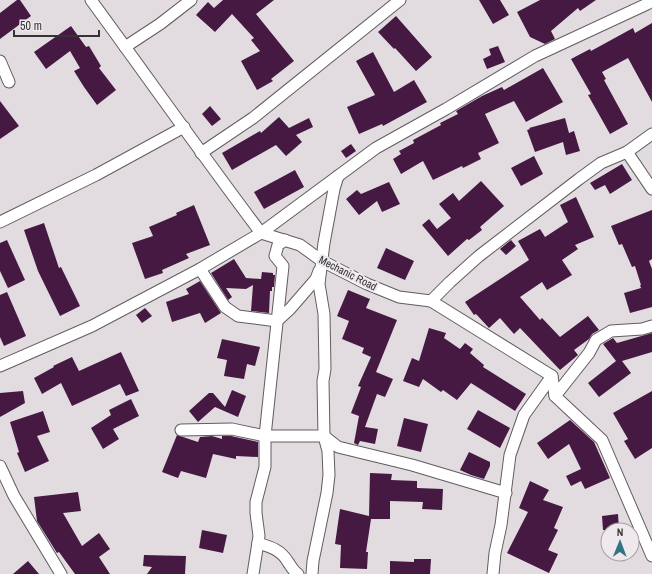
<svg xmlns="http://www.w3.org/2000/svg" width="652" height="574" viewBox="0 0 652 574" font-family="'Archivo Narrow',sans-serif">
<rect width="100%" height="100%" fill="#e2dce1"/>
<g fill="#461942">
<path d="M17 0H20L31 16 0 39V13Z"/>
<path d="M223 0H274L256 14 294 61 271 79 273 81 257 90 241 61 260 51 251 40 254 38 232 14 215 32 196 15 208 2 214 8Z"/>
<path d="M479 0H500L509 15 493 24Z"/>
<path d="M540 0H596L580 11 578 8 551 31 555 39 545 44 530 37 517 12Z"/>
<path d="M396 16 432 57 416 71 395 48 394 49 378 32Z"/>
<path d="M652 23V102L628 58 602 72 606 79 604 80 628 124 610 134 588 95 591 94 571 59 590 49 591 51 633 28 635 33Z"/>
<path d="M71 26 86 47 89 46 101 66 99 68 116 90 97 105 84 87 74 71 80 68 70 51 46 69 34 52Z"/>
<path d="M498 46 505 62 487 69 483 59 491 55 489 49Z"/>
<path d="M373 52 394 92 414 80 427 102 383 126 382 124 359 134 347 107 375 95 356 61Z"/>
<path d="M543 68 563 102 526 122 514 101 485 114 499 143 478 153 481 159 463 168 462 166 433 180 423 161 401 174 393 159 401 154 399 151 414 143 413 140 441 125 440 123 458 114 456 111 482 96 502 87 504 90Z"/>
<path d="M0 101 19 126 0 139Z"/>
<path d="M210 106 221 119 212 126 202 114Z"/>
<path d="M279 117 289 128 309 118 313 127 296 135 302 142 286 156 276 145 232 170 222 153 260 131 261 133Z"/>
<path d="M565 118 569 133 574 131 580 151 566 155 563 142 535 152 527 130 530 129 529 128Z"/>
<path d="M351 144 356 151 346 158 341 151Z"/>
<path d="M534 156 543 174 521 186 511 168Z"/>
<path d="M622 164 632 180 610 194 605 185 595 190 590 183Z"/>
<path d="M295 170 304 187 264 209 254 192Z"/>
<path d="M481 181 504 206 480 227 482 230 469 240 467 239 448 256 422 225 429 219 437 229 451 218 439 204 453 193 459 201Z"/>
<path d="M389 182 400 204 382 212 377 201 359 215 346 199 357 190 361 194Z"/>
<path d="M576 197 594 237 575 245 578 249 562 260 572 275 547 290 542 282 520 297 540 320 542 318 560 337 588 316 599 330 592 334 589 339 574 350 578 355 560 370 520 328 514 334 500 318 489 328 476 314 474 315 465 302 529 260 518 241 540 229 545 237 568 222 560 205Z"/>
<path d="M194 205 210 245 186 254 189 258 162 270 163 273 145 279 132 243 153 236 149 227 177 215 176 213Z"/>
<path d="M652 210V259L649 261 652 269V307L630 313 624 293 641 288 640 285H641L635 266 632 267 622 244 619 245 611 226Z"/>
<path d="M44 223 59 268 61 267 80 306 60 316 38 271 24 230Z"/>
<path d="M7 240 25 280 8 288 0 271V243Z"/>
<path d="M511 240 516 246 506 255 500 249Z"/>
<path d="M386 248 414 261 405 280 377 268Z"/>
<path d="M234 259 246 278 261 279 262 272 273 273V275H275L274 287H272V291H270L269 313 251 311 253 285 246 289 226 288 232 297 228 300 211 273Z"/>
<path d="M200 281 221 313 205 323 200 313 172 322 166 302 189 294 186 289Z"/>
<path d="M348 290 370 299 366 308 397 320 376 372 393 379 385 397 377 394 365 427 378 429 375 444 360 441 358 445 354 443 359 416 351 413 361 387 358 386 371 357 362 353 364 348 342 339 349 321 337 316Z"/>
<path d="M7 292 26 336 4 346 0 337V295Z"/>
<path d="M145 308 152 316 142 323 136 315Z"/>
<path d="M429 328 446 333 444 338 460 349 465 343 473 349 470 353 484 365 483 367 526 394 515 411 471 383 457 400 443 390 441 392 423 379 419 387 403 381 412 358 419 361Z"/>
<path d="M652 333V352L622 361 631 373 599 397 588 383 616 361 603 344 613 338 617 343Z"/>
<path d="M222 339 260 347 255 366 247 364 244 379 224 376 227 360 217 358Z"/>
<path d="M121 352 139 391 126 396 120 384 72 406 61 383 42 394 34 378 54 367 53 366 72 357 79 371Z"/>
<path d="M232 390 246 396 238 417 215 407 198 422 189 411 209 393H213L225 407Z"/>
<path d="M23 391 25 403 0 417V393Z"/>
<path d="M652 391V448L635 459 624 441 628 439 613 413Z"/>
<path d="M131 399 139 416 113 429 119 439 103 449 91 428 111 415 109 410Z"/>
<path d="M478 410 510 428 500 448 467 429Z"/>
<path d="M43 411 50 432 37 436 49 461 25 472 17 453 19 452 10 422Z"/>
<path d="M404 418 428 424 421 452 397 446Z"/>
<path d="M570 420 594 442 610 478 585 489 581 481 571 486 566 476 581 469 569 444 548 459 537 443Z"/>
<path d="M177 435 198 442 200 437 212 436 222 439V436H231L258 442V457L236 456V459L213 454 206 478 181 471 178 478 162 472Z"/>
<path d="M469 452 490 462V466L484 479 471 475 460 470Z"/>
<path d="M370 473 392 474 391 480 417 481V488L443 489 442 510 422 509 423 502 390 501V519H371L366 552H368L367 569 340 568 341 545 335 544 340 509 369 516Z"/>
<path d="M530 481 549 490 543 500 563 507 554 528 558 530 548 550 558 554 549 573 507 553 528 512 519 508Z"/>
<path d="M78 492 81 511 63 513 82 546 99 533 110 549 99 557 110 574H75L59 552 57 553 37 521 34 497Z"/>
<path d="M618 514 619 530H603L602 516Z"/>
<path d="M202 530 227 535 223 553 199 548Z"/>
<path d="M144 555 186 556 185 574H147L152 567 143 566Z"/>
<path d="M414 559H431L430 574H390V561L414 562Z"/>
<path d="M28 561 39 574H13Z"/>
</g>
<g fill="none" stroke-linecap="round" stroke-linejoin="round">
<g stroke="#605c60" stroke-width="13">
<g id="street">
<path d="M91 0C148 78 203 156 261 233L376 148 446 109 535 56 647 4 652 1"/>
<path d="M125 47 160 24 191 0"/>
<path d="M0 61 9 82"/>
<path d="M627 152 652 189"/>
<path d="M201 153 253 118 400 0"/>
<path d="M0 222 96 175 184 127"/>
<path d="M200 269 225 307 238 316 277 321 290 309 316 279 319 271"/>
<path d="M431 301 552 376 555 396 602 440 652 556"/>
<path d="M0 366 92 326 200 269 261 233 300 245 322 261 367 284 399 297 431 301 450 282 479 256 579 179 601 163 627 152 652 134"/>
<path d="M555 396 589 353 596 340 611 331 642 329 652 326"/>
<path d="M181 430 232 429 265 436H324L338 447 412 465 506 493"/>
<path d="M0 466 14 496 61 574"/>
<path d="M258 543C271 547 281 550 288 562 291 566 293 571 298 574"/>
<path d="M253 574 259 536 256 513V502L265 467V436L283 266 275 256 278 245 285 240"/>
<path d="M312 574 313 561 327 493 329 475 328 451 324 436 323 381 325 369 324 314 319 284 324 243 334 189 338 176"/>
<path d="M493 574 495 553 501 525 510 455 524 415 552 376"/>
</g>
</g>
<use href="#street" stroke="#fff" stroke-width="11"/>
</g>
<g text-anchor="middle" dominant-baseline="central" stroke-width="4" stroke-linejoin="round" paint-order="stroke">
<g font-size="11" fill="#343234" stroke="#efe9ee">
<text transform="translate(348 273) rotate(27)">Mechanic Road</text>
</g>
</g>
<g transform="translate(620 542) rotate(1)"><circle r="19" fill="#efe9ee" stroke="#a4a0a4"/>
<path d="M0-3L7 15L0 10L-7 15Z" fill="#2f7682"/>
<text y="-6" font-size="11" font-weight="bold" text-anchor="middle" fill="#343234">N</text>
</g>
<path d="M14 30v6h85v-6" fill="none" stroke="#343234" stroke-width="2"/>
<text x="20" y="30" font-size="12" fill="#343234" stroke="#efe9ee" stroke-width="3" paint-order="stroke">50 m</text>
</svg>
